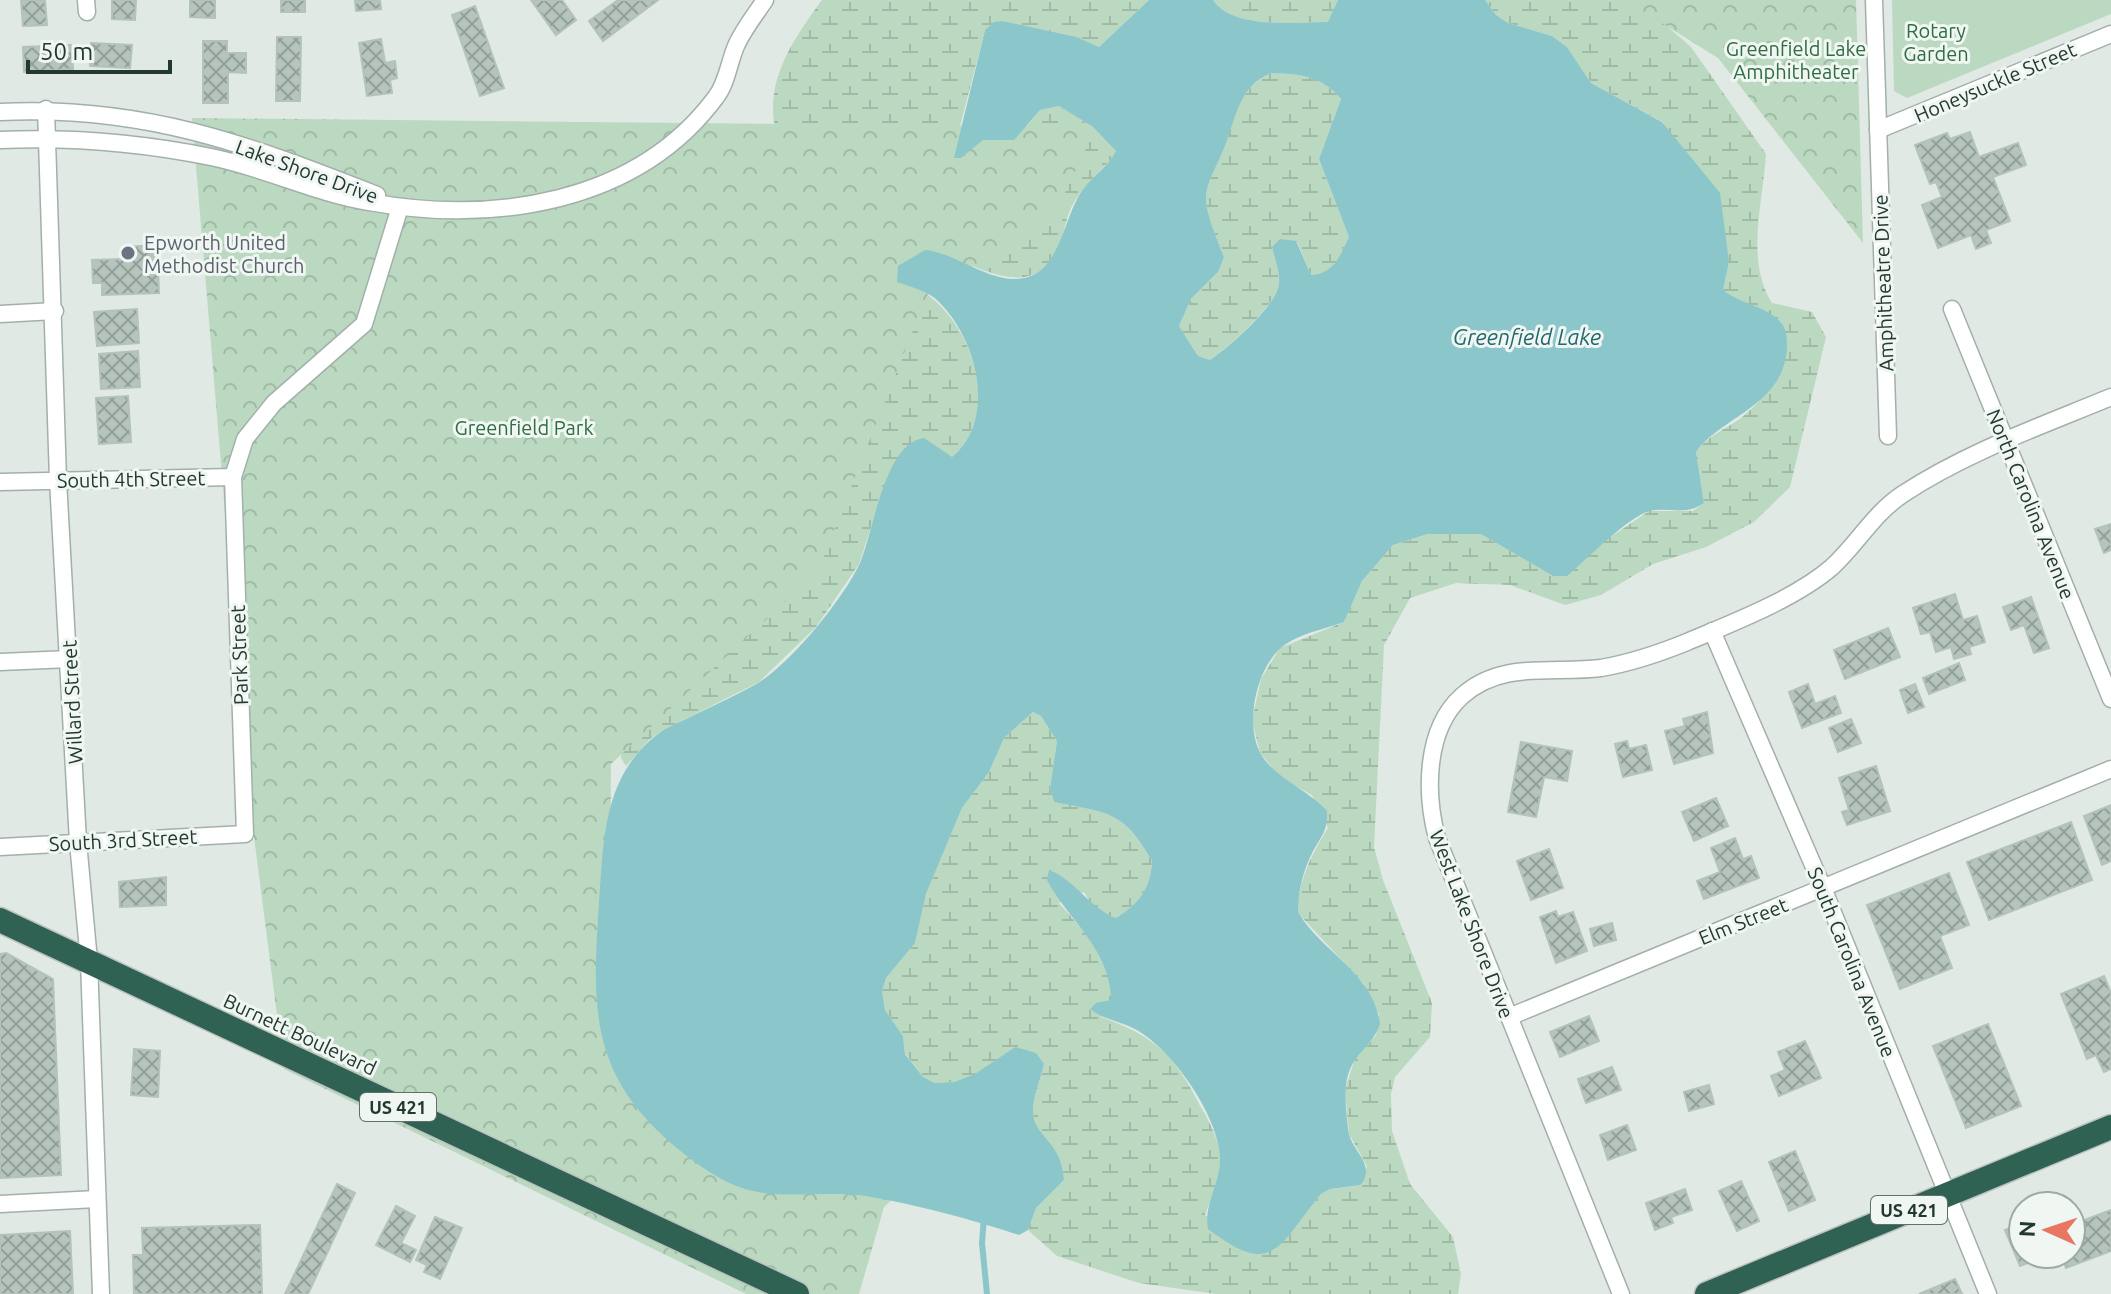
<svg xmlns="http://www.w3.org/2000/svg" width="2111" height="1294" viewBox="0 0 2111 1294" font-family="Ubuntu,sans-serif">
<defs>
<pattern id="wetland-marsh" width="20" height="14" patternUnits="userSpaceOnUse" patternTransform="scale(2)"><rect width="20" height="14" fill="#bad9c0"/><path d="M1 5h8M5 5V1M11 12h8M15 12V8" fill="none" stroke="#a0bba5"/></pattern>
<pattern id="park-crowns" width="20" height="18" patternUnits="userSpaceOnUse" patternTransform="scale(2)"><rect width="20" height="18" fill="#bad9c0"/><path d="M2 6a3 3 0 1 1 6 0M12 15a3 3 0 1 1 6 0" fill="none" stroke="#a0bba5"/></pattern>
<pattern id="building-cross-hatch" width="8" height="8" patternUnits="userSpaceOnUse" patternTransform="scale(2)"><rect width="8" height="8" fill="#b5c4bd"/><path d="M0 0l8 8M0 8l8-8" fill="none" stroke="#93a09a"/></pattern>
</defs>
<rect width="100%" height="100%" fill="#e0e9e4"/>
<path fill="#bad9c0" d="M1892 0H2111V14L1907 98 1894 91Z"/>
<g fill="url(#wetland-marsh)">
<path d="M822 0H1149L1099 47 1077 37 1003 21 985 30 959 130 1025 128 1040 110 1059 106 1093 127 1116 151 1114 156C1099 173 1081 187 1071 208 1066 219 1064 232 1060 243 1036 300 992 273 950 257L921 290C973 323 1003 412 952 457L945 455 888 475 859 564 816 627 759 682 665 729 650 739 626 766 621 758 622 741 777 136C762 84 792 41 822 0Z"/>
<path d="M1213 0H1338L1329 22C1297 22 1233 30 1213 0Z"/>
<path d="M1485 0H1637L1691 47 1766 154C1763 203 1745 260 1772 303L1812 312 1826 337 1790 487 1754 522 1706 547 1653 564 1601 595 1565 605 1510 585 1456 583 1410 598 1384 645 1374 847 1383 880 1432 1003 1430 1037 1395 1077 1391 1094 1392 1131 1410 1184 1453 1237 1461 1274 1458 1294H1216L1139 1283 1057 1256 1028 1230 1036 1208 1064 1180C1062 1142 1034 1137 1033 1114 1032 1099 1041 1078 1044 1064L1015 1047 976 1074 954 1082 935 1083 923 1077 905 1053 903 1036 885 1010 882 991 886 978 915 943 926 894 962 808 989 772 1004 738 1033 712 1041 716 1057 741 1050 788 1054 802C1109 813 1122 810 1152 861 1151 888 1139 904 1116 918L1095 910 1084 892 1059 903C1077 923 1121 971 1111 1001 1109 1006 1104 1012 1101 1017 1157 1037 1175 1056 1202 1109 1210 1123 1218 1138 1220 1155 1222 1175 1211 1197 1205 1215L1274 1250 1321 1194 1330 1189 1362 1185 1367 1166 1349 1134 1345 1090 1354 1061 1376 1035 1379 1014 1363 983 1297 912C1299 880 1311 855 1328 828L1312 795 1282 779 1260 753 1252 720 1261 679 1280 648 1344 622 1362 581 1393 545 1429 534H1481L1553 576 1649 511H1693L1704 503 1696 452C1707 436 1726 429 1741 418 1763 401 1775 381 1786 356L1772 316 1737 301 1723 290 1729 262 1663 122 1591 83 1567 47 1552 36 1508 23 1496 15Z"/>
<path d="M1272 73C1300 74 1323 76 1341 99L1319 159 1349 237C1339 258 1335 273 1311 275L1297 242 1272 247C1275 261 1283 278 1277 291 1265 315 1231 344 1210 360L1198 356 1179 326 1191 299 1218 272 1224 259C1218 240 1207 218 1206 199 1206 182 1216 169 1222 153 1234 124 1239 84 1272 73Z"/>
</g>
<g fill="url(#park-crowns)">
<path d="M1625 0H1856L1863 243 1718 58Z"/>
<path d="M192 118 1096 127 1055 214 927 295 818 571 611 764 610 931 936 1158 884 1207 859 1294H746L284 1069 249 798Z"/>
</g>
<path fill="#8bc6cb" fill-rule="evenodd" d="M1149 0H1213C1233 30 1297 22 1328 22L1338 0H1485L1496 15 1508 23 1552 36 1567 47 1591 83 1662 122 1720 193 1729 262 1723 290C1740 304 1770 307 1782 324 1787 331 1787 340 1787 348 1784 406 1720 417 1696 452L1704 503C1686 516 1670 507 1650 511 1630 515 1585 561 1567 576H1553L1481 534H1428L1393 545 1362 581 1344 622C1325 629 1302 633 1286 644 1256 664 1243 726 1262 756 1279 781 1307 789 1327 811 1328 830 1322 835 1313 851 1303 871 1298 890 1298 912 1321 952 1374 973 1380 1024 1375 1039 1364 1048 1355 1060 1341 1080 1346 1106 1348 1129 1350 1151 1377 1163 1361 1185L1330 1189 1321 1194C1277 1247 1274 1279 1208 1229 1203 1204 1221 1183 1220 1158 1219 1116 1172 1049 1135 1029 1120 1021 1104 1020 1090 1009L1096 1003 1111 1000C1111 950 1068 920 1047 880L1049 870C1077 881 1089 908 1116 918 1139 904 1151 888 1152 861 1123 810 1108 813 1054 802L1050 788 1057 741 1041 716 1033 712 1004 738 989 772 962 808 926 894 915 943 886 978 882 991 885 1010 903 1036 905 1054 923 1077 935 1083 954 1082 975 1074 1015 1047 1036 1053 1044 1064C1041 1078 1032 1099 1033 1114 1035 1137 1062 1142 1064 1180L1036 1208 1028 1230 1019 1235C970 1219 918 1205 866 1196 829 1190 781 1200 745 1189 720 1181 698 1165 678 1149 589 1076 592 1008 599 903 604 835 603 771 665 729 695 714 728 700 758 683 791 663 844 598 860 563 874 531 884 443 924 438L952 457C998 418 977 338 937 300 926 290 910 287 897 282L898 266 925 250C955 253 983 278 1013 279 1062 280 1061 218 1084 188 1094 175 1109 166 1116 151L1093 127 1059 106 1040 110 1014 140H983L961 158H954L985 30 994 22 1003 21 1077 37 1099 47ZM1272 73C1299 74 1323 76 1341 99L1319 159 1349 237C1339 257 1335 273 1311 275L1296 241 1280 239 1272 247C1275 261 1283 278 1277 291 1266 315 1231 345 1210 360L1198 356 1179 326 1191 299 1218 272 1224 258C1218 240 1207 218 1206 199 1206 182 1216 169 1222 153 1235 124 1238 84 1272 73Z"/>
<g fill="none" stroke-linecap="round" stroke-linejoin="round">
<path stroke="#8bc6cb" stroke-width="6" d="M984 1217 982 1243 987 1294"/>
</g>
<g fill="url(#building-cross-hatch)" stroke="#b3c2bb" stroke-width="2">
<path d="M21 0H45L47 25 23 26Z"/>
<path d="M112 0H136L135 20 112 19Z"/>
<path d="M190 0H215V18L190 17Z"/>
<rect x="281" y="0" width="24" height="12"/>
<path d="M355 0H380L381 9 356 11Z"/>
<path d="M531 0H562L576 20 556 35Z"/>
<path d="M618 0H658L603 41 589 21Z"/>
<path d="M475 6 504 88 480 96 452 15Z"/>
<path d="M277 37H301L300 101H276Z"/>
<path d="M381 39 385 63 395 61 397 78 390 80 392 93 367 96 359 43Z"/>
<path d="M203 41H227V53H246V73L228 72V103H203Z"/>
<path d="M91 43 132 45 130 68 90 66Z"/>
<path d="M71 45 73 69 24 72 23 47Z"/>
<path d="M1970 132 1979 157 2018 143 2026 165 1993 177 2010 221 1986 230 1991 243 1976 249 1971 235 1938 248 1922 205 1942 197 1936 182 1930 184 1915 145 1947 133 1950 139Z"/>
<path d="M157 245 159 293 102 295V283H93L92 260 125 259V247Z"/>
<path d="M137 309 139 343 97 346 94 312Z"/>
<path d="M138 351 140 387 101 389 99 354Z"/>
<path d="M128 396 131 442 99 444 96 398Z"/>
<path d="M2111 524V550L2104 553 2095 529Z"/>
<path d="M1955 594 1963 620 1977 616 1985 642 1969 647 1971 654 1954 659 1951 647 1936 652 1930 632 1921 634 1913 608Z"/>
<path d="M2031 597 2049 648 2034 653 2024 625 2011 630 2003 607Z"/>
<path d="M1888 628 1900 657 1845 679 1834 650Z"/>
<path d="M1959 663 1965 680 1929 694 1923 678Z"/>
<path d="M1808 684 1815 704 1835 696 1841 713 1802 728 1789 692Z"/>
<path d="M1915 684 1924 707 1908 713 1900 690Z"/>
<path d="M1707 712 1713 753 1674 764 1665 731 1685 726 1683 719Z"/>
<path d="M1851 719 1861 743 1838 752 1829 728Z"/>
<path d="M1627 741 1629 749 1646 745 1652 770 1623 777 1615 744Z"/>
<path d="M1521 742 1572 751 1567 781 1544 777 1536 817 1508 812Z"/>
<path d="M1876 766 1890 811 1847 825 1842 812 1849 810 1839 778Z"/>
<path d="M1716 798 1728 826 1694 841 1682 812Z"/>
<path d="M2111 805V861L2102 865 2084 816Z"/>
<path d="M2071 822 2092 880 1989 920 1967 862Z"/>
<path d="M1735 838 1743 859 1751 856 1759 878 1704 899 1697 881 1720 872 1711 848Z"/>
<path d="M1549 849 1563 888 1531 900 1517 861Z"/>
<path d="M1949 873 1969 925 1940 936 1952 968 1900 989 1867 905Z"/>
<path d="M166 877V905L120 907 119 882Z"/>
<path d="M1556 911 1558 917 1573 912 1587 951 1556 963 1540 917Z"/>
<path d="M1612 923 1616 940 1594 946 1590 929Z"/>
<path d="M6 953 53 979 61 1175 0 1178V954Z"/>
<path d="M2104 976 2111 993V1069L2104 1072 2096 1055 2087 1059 2061 994Z"/>
<path d="M1589 1016 1599 1041 1560 1057 1550 1032Z"/>
<path d="M1988 1024 2021 1106 1966 1128 1933 1046Z"/>
<path d="M1805 1041 1821 1078 1779 1096 1771 1076 1785 1070 1778 1052Z"/>
<path d="M134 1049 160 1051 158 1097 131 1095Z"/>
<path d="M1612 1067 1621 1090 1586 1103 1578 1079Z"/>
<path d="M1709 1085 1714 1104 1689 1111 1684 1092Z"/>
<path d="M1627 1125 1636 1150 1608 1160 1600 1135Z"/>
<path d="M1795 1151 1815 1200 1789 1211 1769 1162Z"/>
<path d="M1741 1181 1759 1221 1737 1231 1719 1191Z"/>
<path d="M337 1184 355 1193 308 1294H285Z"/>
<path d="M1685 1189 1692 1210 1671 1217 1673 1223 1655 1230 1646 1203Z"/>
<path d="M396 1206 415 1216 401 1243 416 1250 410 1262 376 1245Z"/>
<path d="M2111 1210V1251L2066 1268 2061 1254H2071V1225Z"/>
<path d="M435 1217 462 1228 440 1279 424 1272 427 1265 416 1260Z"/>
<path d="M2023 1223V1254L2044 1257 2020 1266 2005 1230Z"/>
<path d="M260 1225 262 1294H134L133 1255H143L142 1228Z"/>
<path d="M70 1231 73 1294H0V1235Z"/>
<path d="M1955 1279 1962 1294H1919Z"/>
</g>
<g fill="none" stroke-linecap="round" stroke-linejoin="round">
<g stroke="#a3b0aa" stroke-width="19">
<g id="street">
<path d="M86 0 87 12"/>
<path d="M1874 0 1888 436"/>
<path d="M46 109 58 480 78 842 89 961 101 1294"/>
<path d="M0 112C143 105 247 144 377 195"/>
<path d="M1878 130 2111 34"/>
<path d="M0 140C70 137 142 143 211 157 265 168 315 193 369 202 492 224 636 205 716 97 727 83 729 62 736 46 743 30 755 15 765 0"/>
<path d="M1952 309 2111 699"/>
<path d="M0 314 55 311"/>
<path d="M0 482 233 477"/>
<path d="M1712 631 1823 888 1988 1294"/>
<path d="M0 662 70 659"/>
<path d="M0 847 245 834 233 477 245 439 274 403 364 324 400 207"/>
<path d="M1509 1017 2111 769"/>
<path d="M0 1204 97 1199"/>
<path d="M1621 1294 1437 838C1425 793 1425 729 1462 696 1502 660 1553 674 1601 668 1630 663 1660 653 1687 642 1732 623 1795 599 1832 567 1858 543 1873 514 1903 494 1967 452 2041 426 2111 397"/>
</g>
</g>
<g stroke="#bdc3c1" stroke-width="27">
<g id="highway">
<path d="M0 920 797 1294"/>
<path d="M1707 1294 2111 1127"/>
</g>
</g>
<use href="#street" stroke="#fff" stroke-width="16"/>
<use href="#highway" stroke="#306254" stroke-width="24"/>
</g>
<circle fill="#6b7280" stroke="#f0f6f2" stroke-width="3" cx="128" cy="253" r="8"/>
<g text-anchor="middle" dominant-baseline="central" stroke-width="6" stroke-linejoin="round" paint-order="stroke">
<g fill="#f0f6f2" stroke="#60716a" stroke-width="2">
<rect x="360" y="1093" width="76" height="28" rx="6"/>
<rect x="1871" y="1196" width="76" height="28" rx="6"/>
</g>
<g font-size="18" font-weight="bold" fill="#223830">
<text x="398" y="1107">US 421</text>
<text x="1909" y="1210">US 421</text>
</g>
<g font-size="20" fill="#2f6c42" stroke="#f0f6f2">
<text x="1936" y="30">Rotary<tspan x="1936" dy="23">Garden</tspan></text>
<text x="1796" y="48">Greenfield Lake<tspan x="1796" dy="23">Amphitheater</tspan></text>
<text x="524" y="427">Greenfield Park</text>
</g>
<g font-size="20" fill="#223830" stroke="#f0f6f2">
<text transform="translate(1995 82) rotate(-23)">Honeysuckle Street</text>
<text transform="translate(307 171) rotate(20)">Lake Shore Drive</text>
<text transform="translate(1883 283) rotate(-92)">Amphitheatre Drive</text>
<text transform="translate(131 479) rotate(-1)">South 4th Street</text>
<text transform="translate(2031 504) rotate(68)">North Carolina Avenue</text>
<text transform="translate(239 655) rotate(-92)">Park Street</text>
<text transform="translate(72 702) rotate(-93)">Willard Street</text>
<text transform="translate(123 840) rotate(-3)">South 3rd Street</text>
<text transform="translate(1743 921) rotate(-22)">Elm Street</text>
<text transform="translate(1472 924) rotate(69)">West Lake Shore Drive</text>
<text transform="translate(1852 962) rotate(68)">South Carolina Avenue</text>
<text transform="translate(300 1034) rotate(25)">Burnett Boulevard</text>
</g>
<g font-size="20" fill="#5b616d" stroke="#f0f6f2" text-anchor="start">
<text x="144" y="242">Epworth United<tspan x="144" dy="23">Methodist Church</tspan></text>
</g>
<g font-size="22" font-style="italic" fill="#21686f" stroke="#f0f6f2">
<text x="1527" y="336">Greenfield Lake</text>
</g>
</g>
<g transform="translate(2047 1230) rotate(273)"><circle r="38" fill="#f0f6f2" stroke="#9eaaa4" stroke-width="2"/>
<path d="M0-6L14 30L0 20L-14 30Z" fill="#e77760"/>
<text y="-12" font-size="22" font-weight="bold" text-anchor="middle" fill="#223830">N</text>
</g>
<path d="M28 60v12h142v-12" fill="none" stroke="#223830" stroke-width="4"/>
<text x="40" y="60" font-size="24" fill="#223830" stroke="#f0f6f2" stroke-width="6" paint-order="stroke">50 m</text>
</svg>
